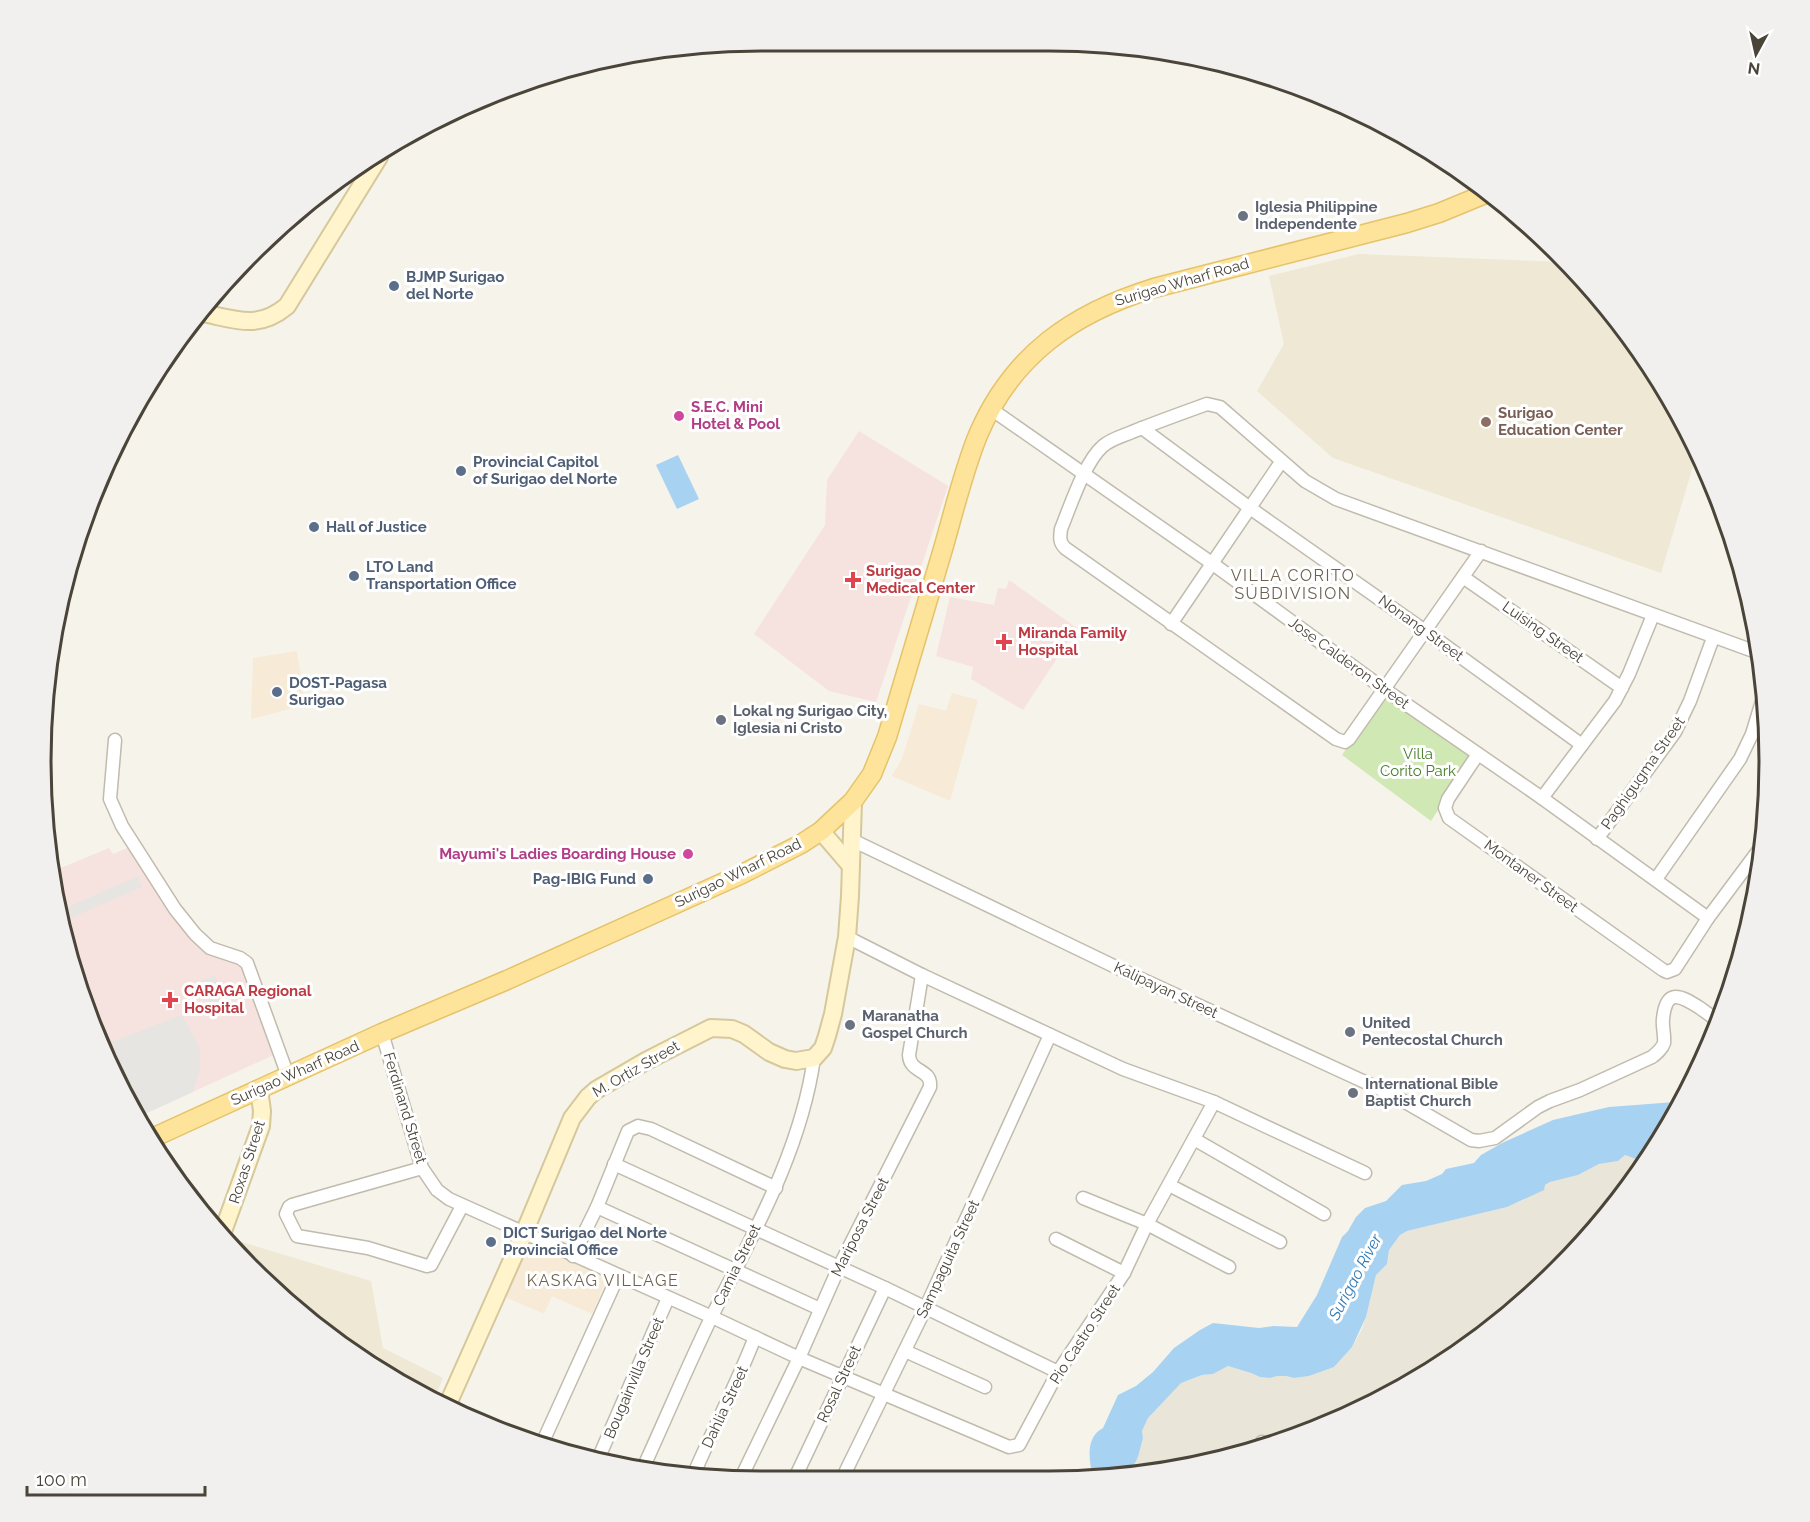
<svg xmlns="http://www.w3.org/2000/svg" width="1810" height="1522" viewBox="0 0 1810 1522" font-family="Raleway,sans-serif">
<rect width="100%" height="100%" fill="#f6f3eb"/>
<path fill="#e9e5d9" d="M1625 1155 1647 1163 1558 1271 1449 1360 1324 1427 1190 1468 1125 1474 1129 1467 1135 1463 1138 1457 1143 1438 1142 1431 1148 1418 1180 1383 1202 1375 1213 1374 1228 1366 1251 1373 1260 1377 1270 1378 1277 1376H1286L1294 1378 1309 1376 1334 1367 1352 1347 1362 1329 1366 1317 1376 1275 1387 1264 1389 1250 1400 1235 1407 1231 1507 1207 1523 1200 1550 1182 1578 1175 1599 1164 1618 1161Z"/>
<g fill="#f7ead7">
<path d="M297 651 305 705 251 719 253 658Z"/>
<path d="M952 693 978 700 950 801 892 776 902 759 919 704 946 711Z"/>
<path d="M530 1243 607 1278 592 1314 552 1296 544 1314 505 1297Z"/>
</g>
<g fill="#eee8d5">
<path d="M1359 254 1565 262 1590 286 1648 361 1697 453 1661 573 1333 458 1257 391 1284 344 1269 276Z"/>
<path d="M225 1237 371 1281 383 1348 443 1378 434 1400 400 1385 252 1271Z"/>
</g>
<g fill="#f6e3df">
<path d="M859 431 948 486 876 702 829 691 754 634 825 525 827 480Z"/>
<path d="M1009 580 1077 628 1023 710 971 679 973 667 936 656 950 597 994 605 998 588 1006 589Z"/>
<path d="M132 846 178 922 204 951 239 963 278 1053 138 1117 95 1036 51 872 109 848 113 854Z"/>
</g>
<path fill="#d0e9b4" d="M1385 693 1473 755 1431 821 1342 755Z"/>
<g fill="#e7e5e2">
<path d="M138 876 142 887 64 921 61 910Z"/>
<path d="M215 975 226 1000 211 1006 200 981Z"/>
<path d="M182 1015 200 1048V1070L193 1092 138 1117 101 1046Z"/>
</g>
<g fill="#a8d2f1">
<path d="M678 455 699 499 677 509 656 465Z"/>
<path d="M1675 1102 1679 1103 1647 1163 1625 1155 1618 1161 1599 1164 1578 1175 1550 1182 1545 1185 1544 1190 1507 1207 1407 1231 1400 1235 1389 1250 1387 1264 1376 1275 1366 1317 1352 1347 1334 1367 1309 1376 1294 1378 1286 1376H1277L1270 1378 1260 1377 1251 1373 1228 1366 1213 1374 1202 1375 1181 1383 1148 1418 1142 1431 1143 1438 1138 1457 1135 1463 1129 1467 1125 1474 1093 1477C1089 1461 1085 1437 1103 1428L1118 1395 1136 1386 1153 1372 1174 1348 1200 1330 1213 1323 1259 1328 1273 1326 1297 1327 1317 1295 1342 1237 1348 1231 1356 1217 1365 1208 1386 1201 1402 1185 1426 1181 1442 1174 1446 1169 1474 1163 1481 1155 1502 1143 1553 1120 1609 1107Z"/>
</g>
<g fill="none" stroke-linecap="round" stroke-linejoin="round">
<g stroke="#c1bbad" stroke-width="15">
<g id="street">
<path d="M991 409 1213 564 1384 689 1542 798 1708 918"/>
<path d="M1142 428 1250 508 1425 631 1582 745"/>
<path d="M1481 551 1349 739 1345 742 1336 739 1065 548C1059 542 1060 537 1061 529 1070 507 1085 461 1103 446 1111 439 1123 436 1132 432 1157 422 1182 413 1207 404L1220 407 1305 481 1336 499 1759 653"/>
<path d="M1463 577 1622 688"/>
<path d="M1171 624 1281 462"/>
<path d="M115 740 110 799 122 826 175 909 195 934 210 948 240 958 247 963 288 1076"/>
<path d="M1478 754 1448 799 1445 808 1449 818 1663 970 1667 972 1675 969 1708 918 1761 847"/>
<path d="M1542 798 1615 701 1629 674 1653 615"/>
<path d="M1597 839 1675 732 1690 701 1713 638"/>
<path d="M852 840 1124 971 1393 1095 1471 1140 1479 1141 1495 1138 1538 1107 1550 1101 1580 1090 1652 1057C1657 1053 1662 1049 1664 1043 1665 1035 1662 1027 1663 1019 1666 988 1680 995 1700 1008 1707 1013 1713 1017 1719 1022"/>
<path d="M1656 879 1740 759 1752 734 1763 698"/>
<path d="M382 1033 422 1168 437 1190 449 1199 712 1317 799 1358 1009 1447 1019 1445 1058 1372 1124 1273 1147 1224 1214 1102 1123 1069 922 975 847 937"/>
<path d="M1214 1102 1365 1173"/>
<path d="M1194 1139 1324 1214"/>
<path d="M614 1164 885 1288 1058 1372"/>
<path d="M422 1168 292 1205 289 1207 286 1214 297 1236 368 1248 427 1266 431 1265 462 1206"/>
<path d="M1169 1185 1280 1242"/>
<path d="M1083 1198 1147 1224 1229 1267"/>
<path d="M597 1207 820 1309"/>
<path d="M1056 1239 1124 1273"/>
<path d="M573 1256 597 1207 628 1131 638 1126 651 1129 776 1188"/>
<path d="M905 1351 985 1387"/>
<path d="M1262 1442 1264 1445"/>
<path d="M541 1446 618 1276"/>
<path d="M599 1457 668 1298"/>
<path d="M644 1466C667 1416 688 1365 712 1316 753 1234 801 1151 814 1058"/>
<path d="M693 1476C713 1429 737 1384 755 1337"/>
<path d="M740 1480 799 1358 839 1267 930 1087C932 1068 910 1074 909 1055L922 975"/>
<path d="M794 1480 885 1288"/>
<path d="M841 1481 926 1307 1050 1035"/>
</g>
</g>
<g stroke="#d5c89b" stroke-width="20">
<g id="secondary">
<path d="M203 313C237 320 258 330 287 306L379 157"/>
<path d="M821 831 851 866"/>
<path d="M222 1234 261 1126 262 1111 259 1089"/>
<path d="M447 1406 524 1233 572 1118 588 1097 596 1090 646 1061 711 1028 732 1029 744 1034 769 1052 785 1059 796 1061 814 1058 823 1048 827 1036 833 1014 847 937 850 896 853 801"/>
</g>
</g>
<g stroke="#e5c36a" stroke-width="21">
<path id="primary" d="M150 1139 382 1033 507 980 742 874 801 844 821 831 853 801 872 774 887 737C906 674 924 612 943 549 954 511 963 472 978 435 1012 355 1073 313 1154 288L1407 223 1439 213 1490 192"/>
</g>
<use href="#street" stroke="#fff" stroke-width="12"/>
<use href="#secondary" stroke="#fff4cc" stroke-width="16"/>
<use href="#primary" stroke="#fee49b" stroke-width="18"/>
</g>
<g fill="#6b7280" stroke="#fff" stroke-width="2">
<circle cx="1243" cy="216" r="6"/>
<circle cx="721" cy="720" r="6"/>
<circle cx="850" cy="1025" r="6"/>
<circle cx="1350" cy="1032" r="6"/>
<circle cx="1353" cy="1093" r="6"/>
</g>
<g fill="#5c6f8a" stroke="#fff" stroke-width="2">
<circle cx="394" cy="286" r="6"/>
<circle cx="461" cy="471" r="6"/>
<circle cx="314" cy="527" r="6"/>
<circle cx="354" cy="576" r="6"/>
<circle cx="277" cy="692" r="6"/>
<circle cx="648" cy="879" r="6"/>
<circle cx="491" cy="1242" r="6"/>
</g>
<g fill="#d1479c" stroke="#fff" stroke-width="2">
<circle cx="679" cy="416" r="6"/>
<circle cx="688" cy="854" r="6"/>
</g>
<circle fill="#8d6e63" stroke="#fff" stroke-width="2" cx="1486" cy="422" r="6"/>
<g fill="#e0444e" stroke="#fff" stroke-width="2">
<path d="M850 571h6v6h6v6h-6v6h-6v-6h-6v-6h6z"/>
<path d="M1001 633h6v6h6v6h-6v6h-6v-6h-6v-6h6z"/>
<path d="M167 991h6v6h6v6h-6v6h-6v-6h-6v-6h6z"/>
</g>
<g text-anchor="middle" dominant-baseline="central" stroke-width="6" stroke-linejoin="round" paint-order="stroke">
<g font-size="15" font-weight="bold" fill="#5b616d" stroke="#fff" text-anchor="start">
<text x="1255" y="207">Iglesia Philippine<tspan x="1255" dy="17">Independente</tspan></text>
<text x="733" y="711">Lokal ng Surigao City,<tspan x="733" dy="17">Iglesia ni Cristo</tspan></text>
<text x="862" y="1016">Maranatha<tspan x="862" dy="17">Gospel Church</tspan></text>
<text x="1362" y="1023">United<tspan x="1362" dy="17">Pentecostal Church</tspan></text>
<text x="1365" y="1084">International Bible<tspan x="1365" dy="17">Baptist Church</tspan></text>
</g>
<g font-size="15" font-weight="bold" fill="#4e5e75" stroke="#fff" text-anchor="start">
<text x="406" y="277">BJMP Surigao<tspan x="406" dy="17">del Norte</tspan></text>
<text x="473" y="462">Provincial Capitol<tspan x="473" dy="17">of Surigao del Norte</tspan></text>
<text x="326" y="527">Hall of Justice</text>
<text x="366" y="567">LTO Land<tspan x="366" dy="17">Transportation Office</tspan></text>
<text x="289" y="683">DOST-Pagasa<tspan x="289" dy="17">Surigao</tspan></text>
<text x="636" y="879" text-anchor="end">Pag-IBIG Fund</text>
<text x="503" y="1233">DICT Surigao del Norte<tspan x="503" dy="17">Provincial Office</tspan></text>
</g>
<g font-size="15" fill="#4a4439" stroke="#fff">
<text transform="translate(1182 282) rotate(-16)">Surigao Wharf Road</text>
<text transform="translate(1421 628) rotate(36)">Nonang Street</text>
<text transform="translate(1543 632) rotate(35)">Luising Street</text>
<text transform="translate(1349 663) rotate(36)">Jose Calderon Street</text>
<text transform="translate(1643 773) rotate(-55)">Paghigugma Street</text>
<text transform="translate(738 873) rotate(-26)">Surigao Wharf Road</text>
<text transform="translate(1531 876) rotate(36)">Montaner Street</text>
<text transform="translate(1166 990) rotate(25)">Kalipayan Street</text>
<text transform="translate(636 1069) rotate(-30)">M. Ortiz Street</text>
<text transform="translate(295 1073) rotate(-24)">Surigao Wharf Road</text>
<text transform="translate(405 1108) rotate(73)">Ferdinand Street</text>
<text transform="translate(247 1162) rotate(-72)">Roxas Street</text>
<text transform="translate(860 1227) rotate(-63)">Mariposa Street</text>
<text transform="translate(948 1259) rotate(-65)">Sampaguita Street</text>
<text transform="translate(737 1265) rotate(-64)">Camia Street</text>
<text transform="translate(1085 1334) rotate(-57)">Pio Castro Street</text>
<text transform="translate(634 1378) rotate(-67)">Bougainvilla Street</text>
<text transform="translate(839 1384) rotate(-65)">Rosal Street</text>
<text transform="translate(725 1407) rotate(-65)">Dahlia Street</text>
</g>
<g font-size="15" font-weight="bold" fill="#b23c85" stroke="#fff" text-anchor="start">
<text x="691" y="407">S.E.C. Mini<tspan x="691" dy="17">Hotel &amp; Pool</tspan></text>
<text x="676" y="854" text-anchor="end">Mayumi's Ladies Boarding House</text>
</g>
<g font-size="15" font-weight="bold" fill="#785e54" stroke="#fff" text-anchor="start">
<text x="1498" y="413">Surigao<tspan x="1498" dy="17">Education Center</tspan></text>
</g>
<g font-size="15" font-weight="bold" fill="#be3a42" stroke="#fff" text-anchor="start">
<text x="866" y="571">Surigao<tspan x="866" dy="17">Medical Center</tspan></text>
<text x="1018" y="633">Miranda Family<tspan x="1018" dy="17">Hospital</tspan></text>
<text x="184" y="991">CARAGA Regional<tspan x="184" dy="17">Hospital</tspan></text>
</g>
<g font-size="15" fill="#487d2a" stroke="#fff">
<text x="1418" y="754">Villa<tspan x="1418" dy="17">Corito Park</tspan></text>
</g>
<g font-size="16" letter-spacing="1.5" fill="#6d6250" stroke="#fff">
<text x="1293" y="575">VILLA CORITO<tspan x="1293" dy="18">SUBDIVISION</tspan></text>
<text x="603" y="1280">KASKAG VILLAGE</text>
</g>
<g font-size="16" font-style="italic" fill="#307bb8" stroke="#fff">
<text transform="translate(1355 1277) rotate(-62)">Surigao River</text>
</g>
</g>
<path d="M0 0H1810V1522H0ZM761 51H1049A710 710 0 0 1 1759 761V761A710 710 0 0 1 1049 1471H761A710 710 0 0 1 51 761V761A710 710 0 0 1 761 51Z" fill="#f1f0ef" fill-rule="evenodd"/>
<path fill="none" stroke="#4a4439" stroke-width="3" d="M761 51H1049A710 710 0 0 1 1759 761V761A710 710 0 0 1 1049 1471H761A710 710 0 0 1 51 761V761A710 710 0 0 1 761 51Z"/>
<g transform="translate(1756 54) rotate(188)" stroke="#ffffff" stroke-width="4.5" paint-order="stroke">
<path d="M0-4.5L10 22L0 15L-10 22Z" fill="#4a4439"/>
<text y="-9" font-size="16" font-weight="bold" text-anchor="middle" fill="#4a4439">N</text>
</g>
<path d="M27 1486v9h178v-9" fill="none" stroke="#4a4439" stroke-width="3"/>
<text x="36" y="1486" font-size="18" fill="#4a4439" stroke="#ffffff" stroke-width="4.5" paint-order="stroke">100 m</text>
</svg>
